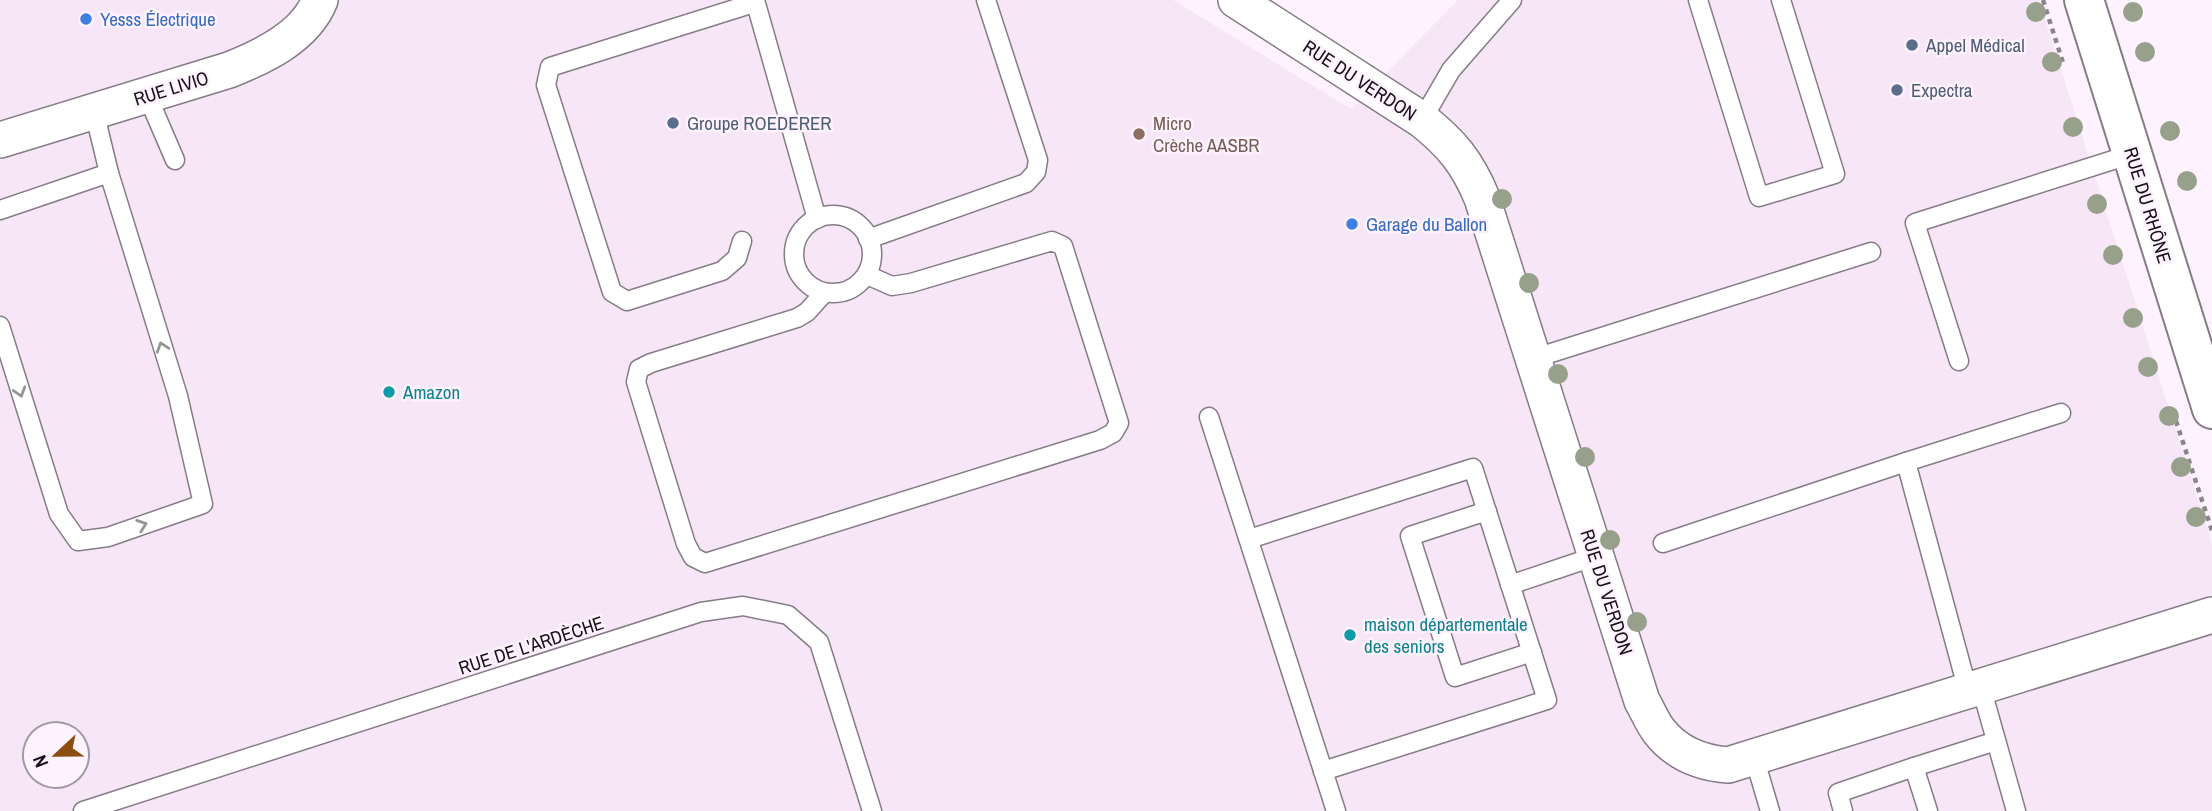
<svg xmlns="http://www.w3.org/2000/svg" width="2212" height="811" viewBox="0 0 2212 811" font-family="'Archivo Narrow',sans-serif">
<rect width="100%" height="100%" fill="#fdf2fd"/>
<path fill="#f6e6f7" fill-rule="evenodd" d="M0 0H1173L1351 109 1458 0H2039L2212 544V811H0ZM35 734H77V776H35Z"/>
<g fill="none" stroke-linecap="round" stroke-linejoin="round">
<g stroke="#857c86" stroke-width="21">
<g id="lane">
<path d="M755 0 817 219"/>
<path d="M1698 0 1759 197 1835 174 1781 0"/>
<path d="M147 95 175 160"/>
<path d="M1422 120 1451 70 1512 0"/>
<path d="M0 210 109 173"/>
<circle cx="833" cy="254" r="39"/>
<path d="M868 239 1026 183 1036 172 1038 160 986 0"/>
<path d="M742 241 737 258 722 271 627 301 612 292 546 85 550 67 754 3"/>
<path d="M824 293 807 312 797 318 651 363 639 369 636 382 686 544 693 557 705 563 1100 440 1113 433 1119 423 1063 246 1052 241 911 283 892 286 867 275"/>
<path d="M0 326 59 514 78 541 108 537 203 504 178 396 109 173 94 111"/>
<path d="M1532 359 1871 252"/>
<path d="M1959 361 1915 223 2132 154"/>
<path d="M1209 417 1336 811"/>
<path d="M1906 462 1968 691"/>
<path d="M1487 511 1410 536 1455 677 1532 652"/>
<path d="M1249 539 1473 468 1547 700 1323 771"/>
<path d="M1663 543 1906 462 2061 413"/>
<path d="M1510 585 1596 556"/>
<path d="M1981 687 2016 811"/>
<path d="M1754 757 1770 811"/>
<path d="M1914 767 1996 741"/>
<path d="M83 811 701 612 743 606 788 615 819 642 872 811"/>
<path d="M1843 811 1838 793 1914 767 1928 811"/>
</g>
</g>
<g stroke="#857c86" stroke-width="38">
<g id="street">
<path d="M1236 0 1422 120C1452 144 1467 162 1482 198L1642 701C1648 711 1652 722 1659 731 1676 753 1701 763 1728 765L2212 615"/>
<path d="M0 140 229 70C264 56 305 37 320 0"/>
</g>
</g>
<g stroke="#857c86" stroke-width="42">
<path id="secondary" d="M2084 0 2212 409"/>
</g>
<g stroke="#8b848b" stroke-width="4.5" stroke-dasharray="5 5" stroke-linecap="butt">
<path d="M2043 0 2064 66"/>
<path d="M2176 421 2212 531"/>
</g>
<use href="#lane" stroke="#fff" stroke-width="18"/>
<use href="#street" stroke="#fff" stroke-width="35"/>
<use href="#secondary" stroke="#fff" stroke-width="38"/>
</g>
<g fill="#96a08b">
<circle cx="2036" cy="12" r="10"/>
<circle cx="2133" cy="12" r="10"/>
<circle cx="2145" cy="52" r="10"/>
<circle cx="2052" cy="62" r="10"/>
<circle cx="2073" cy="127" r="10"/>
<circle cx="2170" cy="131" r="10"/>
<circle cx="2187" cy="181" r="10"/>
<circle cx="1502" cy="199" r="10"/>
<circle cx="2097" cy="204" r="10"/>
<circle cx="2113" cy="255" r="10"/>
<circle cx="1529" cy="283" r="10"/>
<circle cx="2133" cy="318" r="10"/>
<circle cx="2148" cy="367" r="10"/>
<circle cx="1558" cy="374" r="10"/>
<circle cx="2169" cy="416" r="10"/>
<circle cx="1585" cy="457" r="10"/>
<circle cx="2181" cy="467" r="10"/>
<circle cx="2196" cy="517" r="10"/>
<circle cx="1610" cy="540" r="10"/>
<circle cx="1637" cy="622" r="10"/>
</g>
<defs><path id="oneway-chevron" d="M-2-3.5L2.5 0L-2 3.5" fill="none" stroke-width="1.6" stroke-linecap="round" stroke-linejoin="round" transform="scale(1.75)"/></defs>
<g stroke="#969596">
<use href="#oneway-chevron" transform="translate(162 347) rotate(-108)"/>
<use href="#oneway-chevron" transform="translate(20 392) rotate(73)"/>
<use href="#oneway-chevron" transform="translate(142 525) rotate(-19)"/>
</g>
<g fill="#3f7fe0" stroke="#fdf2fd" stroke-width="2.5">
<circle cx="86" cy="19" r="7"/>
<circle cx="1352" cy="224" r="7"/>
</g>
<g fill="#5c6f8a" stroke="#fdf2fd" stroke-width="2.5">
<circle cx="1912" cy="45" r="7"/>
<circle cx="1897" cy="90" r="7"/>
<circle cx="673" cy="123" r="7"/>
</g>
<circle fill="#8d6e63" stroke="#fdf2fd" stroke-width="2.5" cx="1139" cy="134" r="7"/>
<g fill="#0f9aa8" stroke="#fdf2fd" stroke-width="2.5">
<circle cx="389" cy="392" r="7"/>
<circle cx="1350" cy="635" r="7"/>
</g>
<g text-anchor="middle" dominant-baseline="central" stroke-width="5" stroke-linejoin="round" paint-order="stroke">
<g font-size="19" fill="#366cbe" stroke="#fdf2fd" text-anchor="start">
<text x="100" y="19">Yesss Électrique</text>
<text x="1366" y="224">Garage du Ballon</text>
</g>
<g font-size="19" fill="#4e5e75" stroke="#fdf2fd" text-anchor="start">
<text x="1926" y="45">Appel Médical</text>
<text x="1911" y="90">Expectra</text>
<text x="687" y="123">Groupe ROEDERER</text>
</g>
<g font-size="19" fill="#161316" stroke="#fdf2fd">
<text transform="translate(1360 80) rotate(33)">RUE DU VERDON</text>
<text transform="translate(171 88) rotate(-17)">RUE LIVIO</text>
<text transform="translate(2148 205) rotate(73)">RUE DU RHÔNE</text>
<text transform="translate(1607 592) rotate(72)">RUE DU VERDON</text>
<text transform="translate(531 645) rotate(-18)">RUE DE L'ARDÈCHE</text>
</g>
<g font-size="19" fill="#785e54" stroke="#fdf2fd" text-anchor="start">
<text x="1153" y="123">Micro<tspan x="1153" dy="22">Crèche AASBR</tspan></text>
</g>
<g font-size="19" fill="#0d838f" stroke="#fdf2fd" text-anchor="start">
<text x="403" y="392">Amazon</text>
<text x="1364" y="624">maison départementale<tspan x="1364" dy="22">des seniors</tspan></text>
</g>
</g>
<g transform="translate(56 755) rotate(248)"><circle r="33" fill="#fdf2fd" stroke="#a199a1" stroke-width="2"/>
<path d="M0-5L12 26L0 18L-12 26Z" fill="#8b4e10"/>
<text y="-10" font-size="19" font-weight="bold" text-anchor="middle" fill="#161316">N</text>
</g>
</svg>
